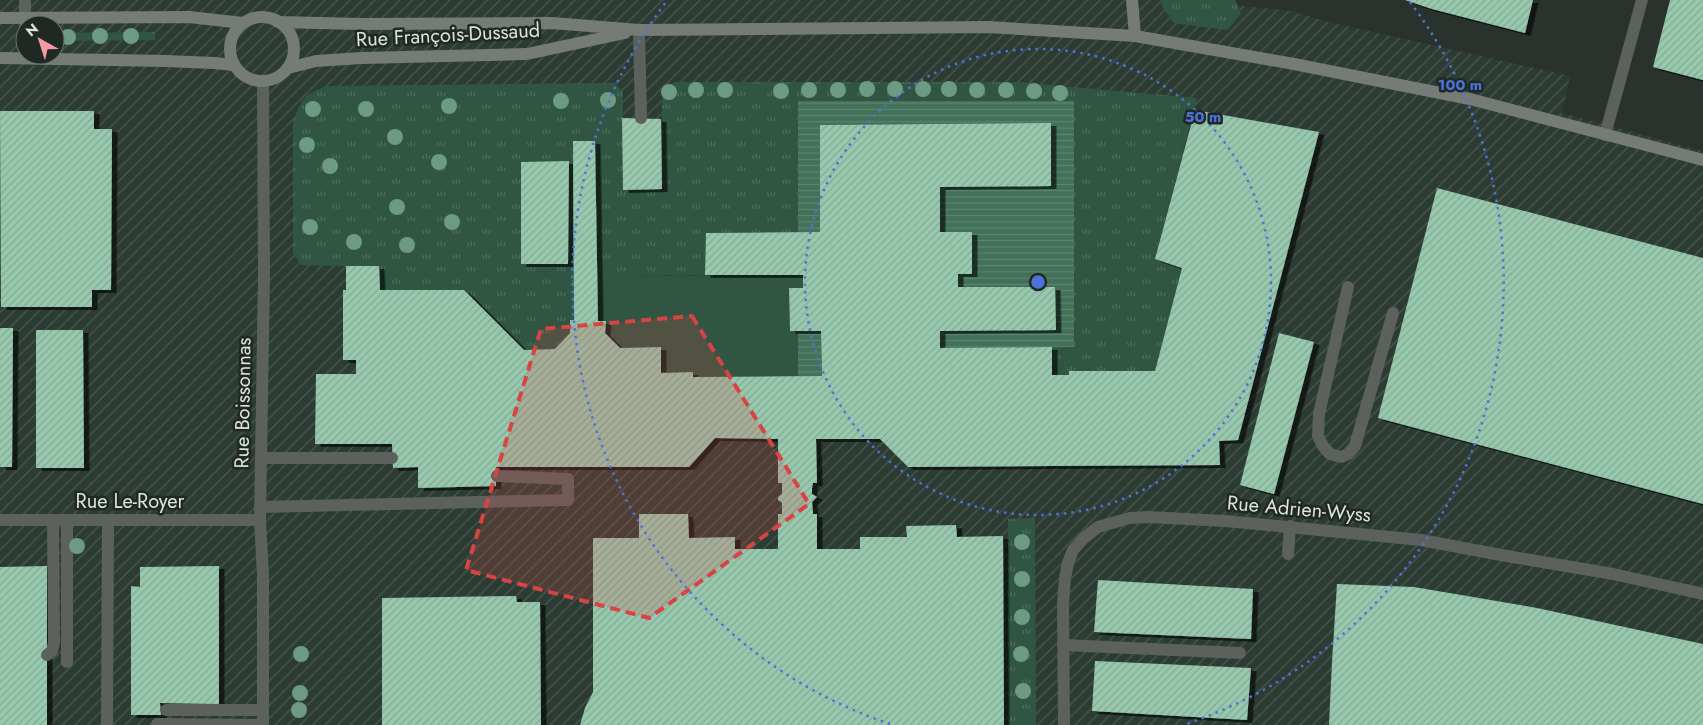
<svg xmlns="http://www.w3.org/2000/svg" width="1703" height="725" viewBox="0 0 1703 725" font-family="Jost,sans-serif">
<defs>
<pattern id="industrial-furrows" width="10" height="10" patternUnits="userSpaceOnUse" patternTransform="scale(1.25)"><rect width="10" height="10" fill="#2c3c33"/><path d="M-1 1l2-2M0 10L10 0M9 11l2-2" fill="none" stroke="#4a5850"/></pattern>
<pattern id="grass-tufts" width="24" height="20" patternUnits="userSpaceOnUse" patternTransform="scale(1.25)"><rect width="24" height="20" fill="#305542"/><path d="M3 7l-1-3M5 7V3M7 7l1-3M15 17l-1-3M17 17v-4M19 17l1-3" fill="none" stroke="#4e6d5d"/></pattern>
<pattern id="water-rules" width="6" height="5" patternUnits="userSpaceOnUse" patternTransform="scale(1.25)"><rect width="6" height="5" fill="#427059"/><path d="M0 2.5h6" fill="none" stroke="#5d8470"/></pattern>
<pattern id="building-hatch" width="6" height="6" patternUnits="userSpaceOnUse" patternTransform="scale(1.25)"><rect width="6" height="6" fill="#98c9ae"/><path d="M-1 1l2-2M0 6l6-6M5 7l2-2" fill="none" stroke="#82a893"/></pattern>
<filter id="shadow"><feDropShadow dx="5.5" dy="3" stdDeviation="0" flood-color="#0009"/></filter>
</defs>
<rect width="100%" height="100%" fill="#29322d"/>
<path fill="url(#industrial-furrows)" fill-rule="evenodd" d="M0 0H1189L1291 11 1329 22 1570 76 1562 113 1703 151V725H0ZM25 25H55V55H25Z"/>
<g fill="url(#grass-tufts)">
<path d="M1161 0H1235L1241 14 1227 30 1174 23 1163 8Z"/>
<path d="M155 32V40L56 41 55 40 56 33Z"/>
<path d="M674 82H1015L1197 98 1155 259 1182 268 1155 371H1070L1069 375H1052V347H1074V101H798V232L706 233 705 275 597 276 595 141 574 320 570 333 555 349 524 350 464 290H380L346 266 301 265 293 254V122C302 99 303 95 326 86L615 83 623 92V189H662V97Z"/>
<path d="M1035 518 1036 725H1008V519Z"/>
</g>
<path fill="#305542" d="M803 275V288H789L790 331H798V376L693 377 692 372 661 373V348H620L605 333V321H598L597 276Z"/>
<g fill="url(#water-rules)">
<path d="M798 101H1074V347L940 348V331L1056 330 1055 287H958V274H972V232H940V187L1051 186V123L820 125V232H798Z"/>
<path d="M798 331H821L822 376H798Z"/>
</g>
<g fill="url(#building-hatch)" filter="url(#shadow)">
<path d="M1405 0H1533L1525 33 1432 9Z"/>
<path d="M1670 0H1703V80L1653 67Z"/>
<path d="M1195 110 1319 132 1238 440 1219 441 1220 465 908 467 880 439H816L817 483H813L812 488V494L817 497 812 502 813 514H817V549H860V537H907L906 526 956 525 957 537 1003 536 1004 725H580L585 708 593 692V538H639V514H688L689 538 735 537V549H778V514H782V503L778 500V497L782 494V483H778V439L715 438 689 467H496V486L418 488V467L393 468 392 444H315L316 374H356V360H343V290H346V266H379L380 290H464L524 350 555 349 570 333V320H574L573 141H595L598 321H606L605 333 620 348 661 347V373L693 372V377L822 376 821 331H790L789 288H803V275H705L706 233 820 232V125L1051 123V186L940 187V232H972V274H958V287H1055L1056 330 940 331V348L1052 347V375H1069V371H1155L1182 268 1155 259Z"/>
<path d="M0 111H94V129H112L111 290H92V307H1Z"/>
<path d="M622 118 661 119 662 189 623 190Z"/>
<path d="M569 161 568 264H521V162Z"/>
<path d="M1437 188 1703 258V504L1378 418Z"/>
<path d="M0 328H13L12 467H0Z"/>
<path d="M36 330H83L84 468H36Z"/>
<path d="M1279 333 1314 342 1274 494 1240 485Z"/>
<path d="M47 566V725H0V567Z"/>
<path d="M219 566V704L160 703 161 715H131V586L140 587V567Z"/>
<path d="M1098 580 1253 589 1251 639 1094 632Z"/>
<path d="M1337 584 1414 587 1537 608 1703 644V725H1329L1332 662Z"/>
<path d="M516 596 517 602H540L541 725H382V598Z"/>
<path d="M1095 661 1251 668 1247 720 1092 711Z"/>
</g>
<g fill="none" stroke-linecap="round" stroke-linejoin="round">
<g stroke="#5c615e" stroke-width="12">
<path d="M25 25V0"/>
<path d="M639 30 641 118"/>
<path d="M1348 287 1319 414 1318 436 1323 446 1330 454 1341 457 1348 454 1355 446 1393 313"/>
<path d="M262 458H392"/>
<path d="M260 507 568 500V479L497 476"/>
<path d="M1288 554 1290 526"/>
<path d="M1063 645 1240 653"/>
<path d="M47 655 52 651 54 642 53 520"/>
<path d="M67 662V520"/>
<path d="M166 710H263"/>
<path d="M107 723 108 520"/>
<path d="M157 724 263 725"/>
</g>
<g stroke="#5c615e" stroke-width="12">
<path d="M263 82 264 275 260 520 263 575V725"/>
<path d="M1605 135 1642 0"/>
<path d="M0 520H260"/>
<path d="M1064 725 1063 605 1065 578 1068 563 1073 550 1084 538 1098 527 1130 518 1148 517 1226 521 1421 540 1501 555 1613 574 1703 594"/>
</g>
<g stroke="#757c78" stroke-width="12">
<path d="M1132 0 1135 36"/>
<circle cx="262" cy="49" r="32"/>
<path d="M0 18 189 17 243 23"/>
<path d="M278 22 361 24 552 23 639 30 988 27 1135 36 1294 64 1470 99 1703 160"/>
<path d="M0 58 166 61 214 63 234 65"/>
<path d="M288 68 316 61 361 58 527 54 625 33"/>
</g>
</g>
<g fill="#6d9a82">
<circle cx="100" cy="36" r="8"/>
<circle cx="131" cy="36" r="8"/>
<circle cx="68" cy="37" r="8"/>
<circle cx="867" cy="89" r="8"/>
<circle cx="895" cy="89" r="8"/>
<circle cx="923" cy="89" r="8"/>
<circle cx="949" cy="89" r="8"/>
<circle cx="696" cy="90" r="8"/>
<circle cx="725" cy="90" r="8"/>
<circle cx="809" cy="90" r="8"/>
<circle cx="838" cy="90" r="8"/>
<circle cx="977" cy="90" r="8"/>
<circle cx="1006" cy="90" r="8"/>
<circle cx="781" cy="91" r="8"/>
<circle cx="1034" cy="91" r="8"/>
<circle cx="669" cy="92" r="8"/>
<circle cx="1060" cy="93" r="8"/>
<circle cx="608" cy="100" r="8"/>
<circle cx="561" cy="101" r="8"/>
<circle cx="449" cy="106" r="8"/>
<circle cx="313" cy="109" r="8"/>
<circle cx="366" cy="109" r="8"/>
<circle cx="395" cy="137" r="8"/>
<circle cx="307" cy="145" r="8"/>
<circle cx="439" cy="162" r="8"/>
<circle cx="330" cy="166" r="8"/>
<circle cx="397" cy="207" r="8"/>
<circle cx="452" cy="222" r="8"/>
<circle cx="310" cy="227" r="8"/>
<circle cx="354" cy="242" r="8"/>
<circle cx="407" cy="245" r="8"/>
<circle cx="1022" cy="542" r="8"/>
<circle cx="77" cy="546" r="8"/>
<circle cx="1022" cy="579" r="8"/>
<circle cx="1022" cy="617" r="8"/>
<circle cx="301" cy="654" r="8"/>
<circle cx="1021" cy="654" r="8"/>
<circle cx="1023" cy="691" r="8"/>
<circle cx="300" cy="693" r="8"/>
<circle cx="299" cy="710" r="8"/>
</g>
<path fill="#d74443" fill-opacity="0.2" stroke="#d74443" stroke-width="4" stroke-dasharray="10 6" stroke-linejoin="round" d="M692 316 809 504 649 618 466 570 541 329Z"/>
<g fill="none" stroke="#4d73da" stroke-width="2.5" stroke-dasharray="2.5 5">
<circle cx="1038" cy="282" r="233"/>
<path d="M890 724A466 466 0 0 1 666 2M1410 2A466 466 0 0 1 1186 724"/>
</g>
<g text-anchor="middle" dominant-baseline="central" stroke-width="5" stroke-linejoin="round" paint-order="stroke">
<g font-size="20" fill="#dde3df" stroke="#1f2823">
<text transform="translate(448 35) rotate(-3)">Rue François-Dussaud</text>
<text transform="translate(243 403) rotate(-89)">Rue Boissonnas</text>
<text x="130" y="501">Rue Le-Royer</text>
<text transform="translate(1299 509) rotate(5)">Rue Adrien-Wyss</text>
</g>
</g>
<circle cx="1038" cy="282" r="8" fill="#4d73da" stroke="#1f2823" stroke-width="2.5"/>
<g font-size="15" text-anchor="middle" font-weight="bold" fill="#4d73da" stroke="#1f2823" stroke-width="5" stroke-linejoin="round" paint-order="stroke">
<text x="1460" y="90">100 m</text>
<text x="1203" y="122">50 m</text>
</g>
<g transform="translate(40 40) rotate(321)"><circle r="24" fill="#1f2823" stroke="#6b736e"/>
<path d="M0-4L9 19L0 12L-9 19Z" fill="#f49aa6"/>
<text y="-8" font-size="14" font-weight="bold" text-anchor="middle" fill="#dde3df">N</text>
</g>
</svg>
